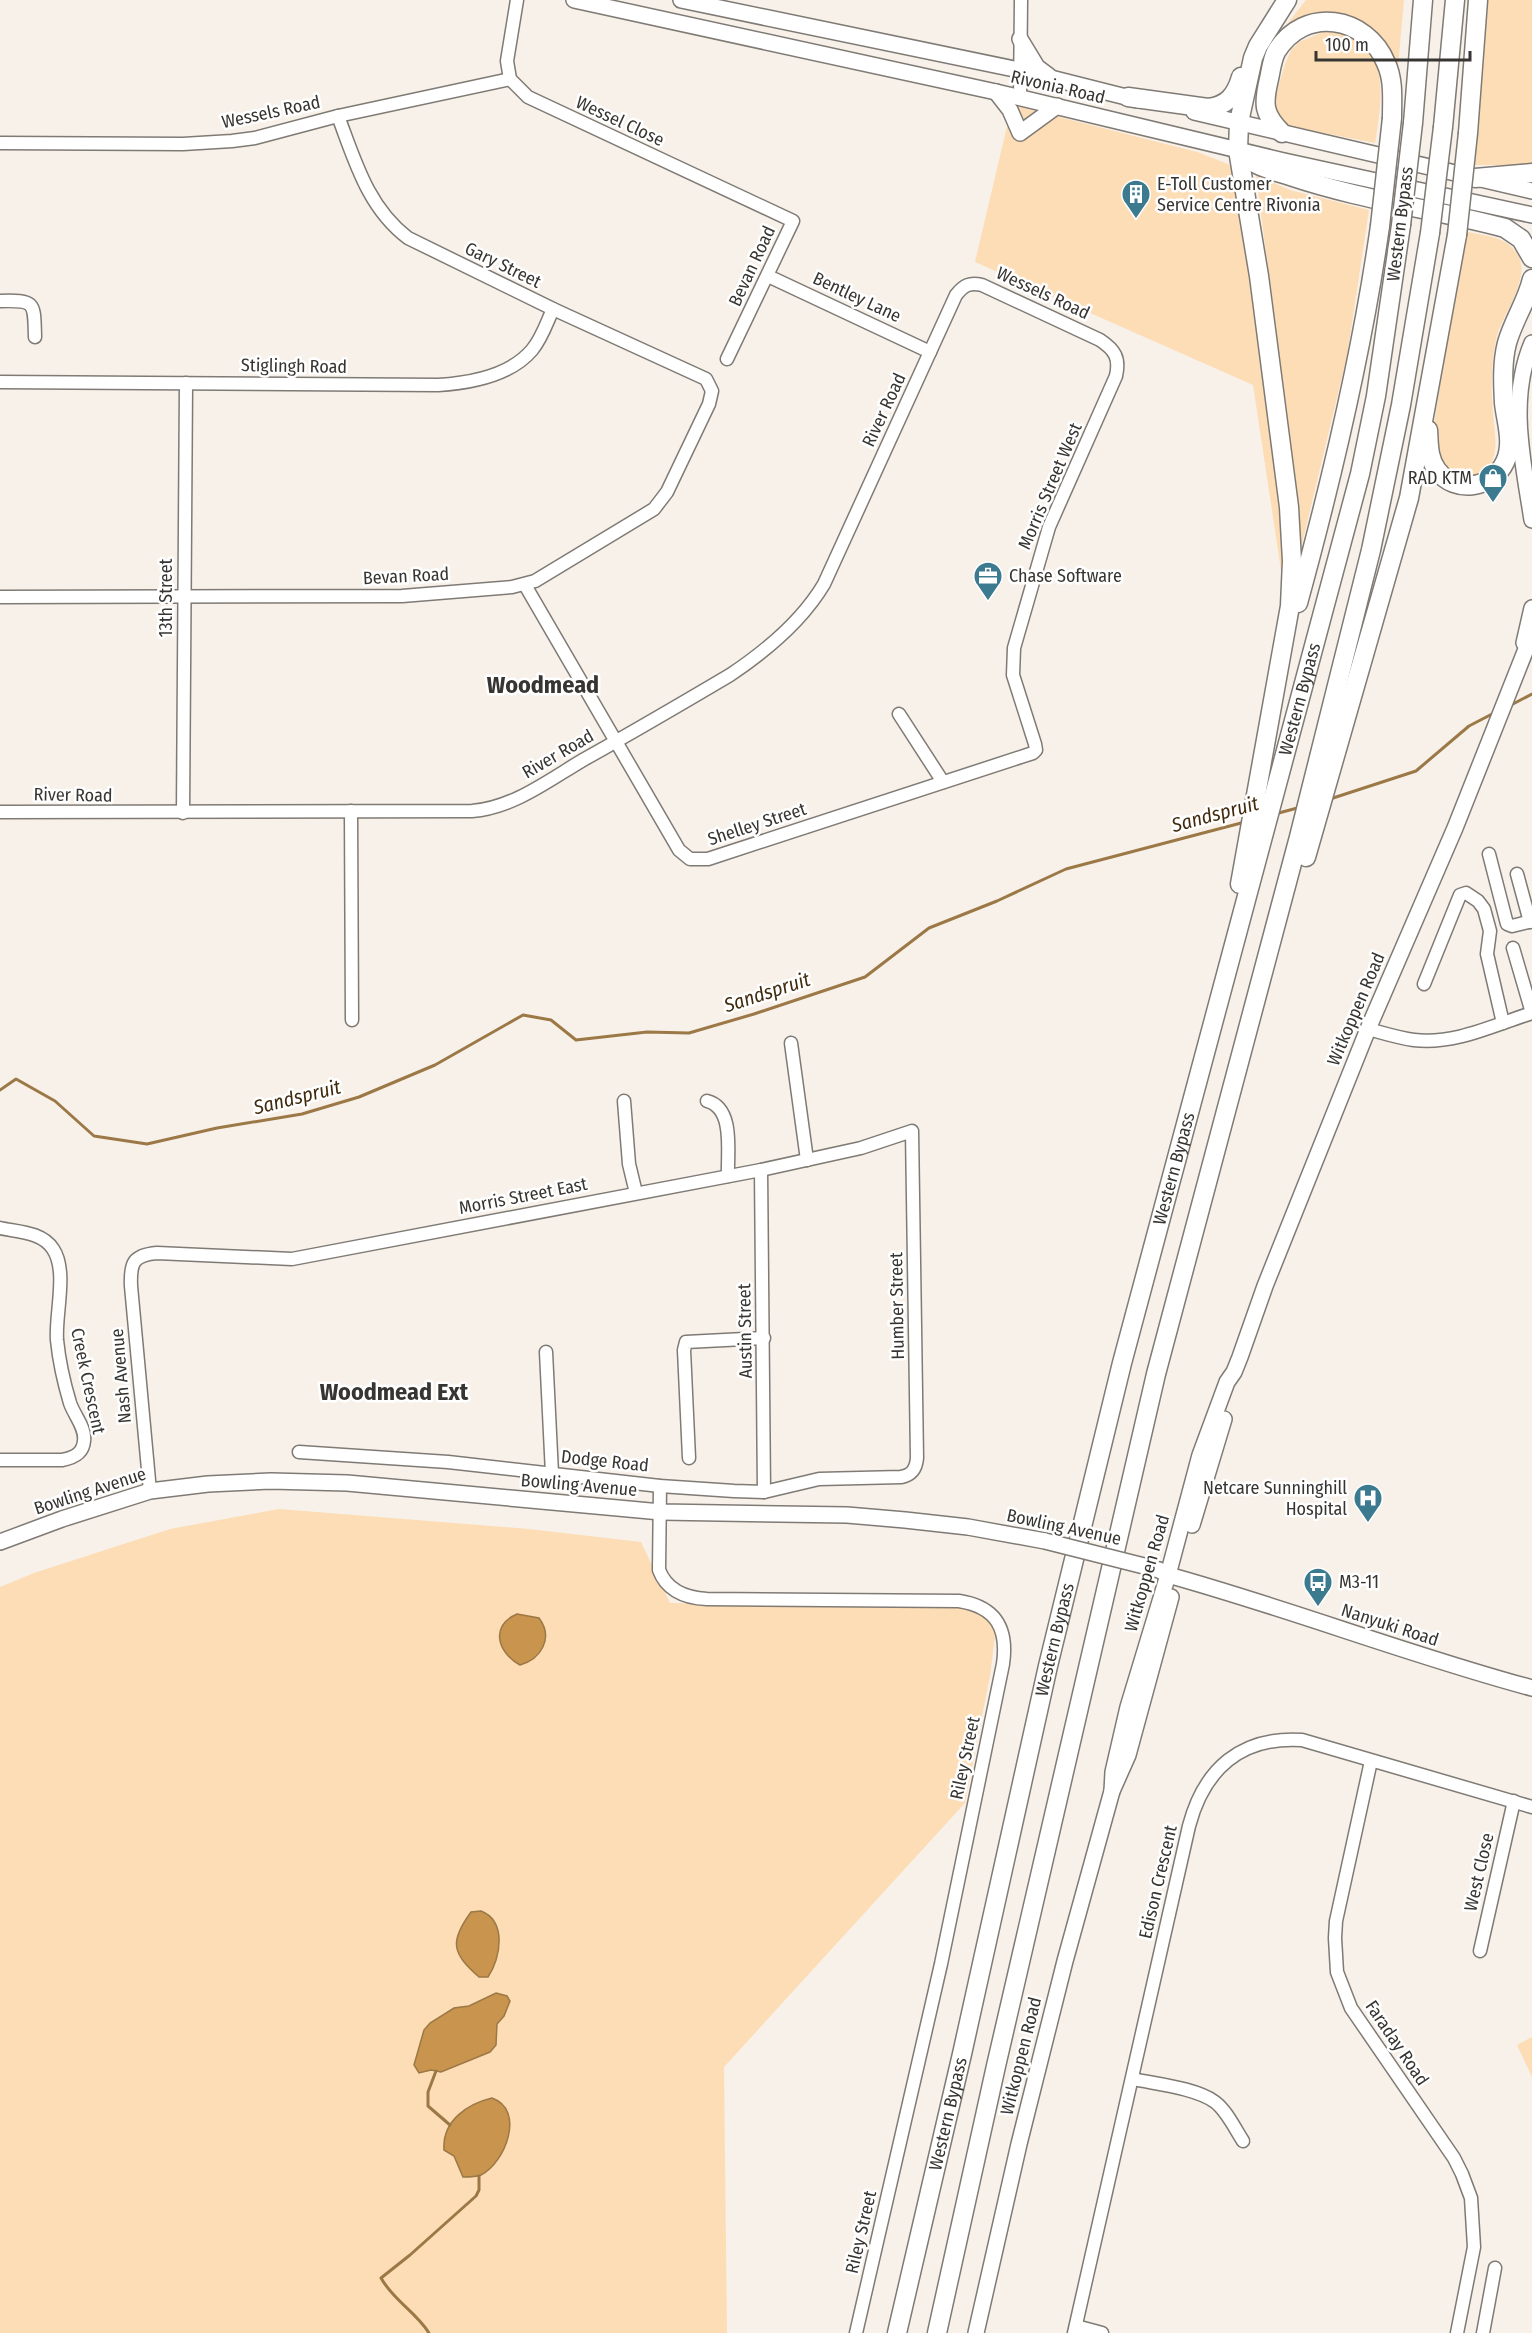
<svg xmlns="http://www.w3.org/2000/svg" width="1532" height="2333" viewBox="0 0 1532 2333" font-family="'Fira Sans Condensed',sans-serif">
<rect width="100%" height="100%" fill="#f7f1ea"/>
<g fill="#fdddb5">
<path d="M1306 0H1404L1397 78C1388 53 1382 31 1356 20 1349 17 1341 14 1334 14 1320 14 1295 27 1281 32Z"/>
<path d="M1485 0H1532V165H1470Z"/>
<path d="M1323 32C1392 33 1383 95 1375 143L1283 125 1275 110V98L1285 64 1291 50 1299 42Z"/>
<path d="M1012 105 1197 152 1228 164 1235 171 1283 509 1284 590 1253 385 975 262Z"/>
<path d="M1256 175 1290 190 1369 210 1347 356 1301 548 1284 393Z"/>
<path d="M1464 231C1485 236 1509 236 1519 257 1530 281 1501 316 1496 340 1491 364 1491 389 1493 413 1494 428 1498 445 1493 459 1490 469 1480 477 1469 478 1461 479 1450 474 1443 472L1432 437Z"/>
<path d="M279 1509 529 1529 641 1542 670 1603 974 1605 996 1629 990 1676 965 1803 724 2067 727 2333H0V1587L34 1573 170 1529Z"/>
<path d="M1532 2037V2077L1517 2045Z"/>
</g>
<g fill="#c8944e" stroke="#9c7846" stroke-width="1.5">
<path d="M517 1614 539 1618C554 1638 541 1659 520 1665 497 1652 490 1626 517 1614Z"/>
<path d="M481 1911C507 1921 501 1958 488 1977H479C452 1953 449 1942 471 1912Z"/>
<path d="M496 1993 507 1996 510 2001 504 2016 497 2024 496 2045 490 2052 441 2072 431 2070 419 2073 414 2065 424 2030 430 2023 454 2008 469 2006Z"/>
<path d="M492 2098C526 2110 505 2163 481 2175 476 2177 469 2177 463 2177L454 2156 444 2150C442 2121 467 2104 492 2098Z"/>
</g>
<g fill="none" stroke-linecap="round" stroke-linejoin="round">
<g stroke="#9c7846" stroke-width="3">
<path d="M1511 705 1532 694"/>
<path d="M1330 799 1416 771 1469 726 1494 713"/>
<path d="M1275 814 1301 807"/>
<path d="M0 1090 16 1079 55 1101 94 1136 147 1144 217 1128 302 1114 359 1097 435 1065 523 1015 551 1020 576 1040 647 1032 689 1033 754 1014 865 977 929 928 997 901 1066 869 1245 822"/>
<path d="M436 2071 428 2092V2106L450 2125"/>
<path d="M429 2333C416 2312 393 2300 381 2278L410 2255 476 2196 479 2190V2176"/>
</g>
<g stroke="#7f7a74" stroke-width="15">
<g id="minor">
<path d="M517 0 507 61 510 79 528 97 793 221 727 359"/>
<path d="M1020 98 1021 0"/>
<path d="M0 143 183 144 232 141 255 138 338 116 510 79"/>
<path d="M768 276 930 352"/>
<path d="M0 301C36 300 34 302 35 337"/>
<path d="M0 382 438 385C470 383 510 376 532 350 542 338 547 322 553 309"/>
<path d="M0 597 402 596 512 587 535 581 654 509 667 492 709 404 712 391 706 379 553 309 408 238C368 208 355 161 338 116"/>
<path d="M899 714 943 782"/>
<path d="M351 811 352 1020"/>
<path d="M0 812 472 811C513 808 549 780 583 760 633 732 681 704 730 675 766 651 802 621 824 584L956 295C964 285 970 282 982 285L1100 340C1115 350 1120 358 1116 376L1049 527 1014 648 1013 675 1035 744 1036 750 1033 753 708 859H690L679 850 525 585"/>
<path d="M183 813 186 383"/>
<path d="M1489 854 1507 924 1512 926 1532 921"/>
<path d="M1517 874 1530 922"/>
<path d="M1513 948 1532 1013"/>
<path d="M1424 984 1460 895 1466 893 1478 901 1484 909 1490 931 1487 954 1503 1023"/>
<path d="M1368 1029C1383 1033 1399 1038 1414 1040 1454 1045 1494 1025 1532 1013"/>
<path d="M791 1043 807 1160"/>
<path d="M624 1101 629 1164 636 1193"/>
<path d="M707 1101C735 1108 727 1153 728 1176"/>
<path d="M761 1170 764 1492"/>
<path d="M0 1228C19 1232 42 1232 53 1249 68 1271 55 1314 57 1340 59 1360 64 1383 70 1403 74 1415 86 1428 84 1441 83 1454 73 1458 62 1460H0"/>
<path d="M546 1352 552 1474"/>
<path d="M689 1458 684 1350 686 1342 764 1338"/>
<path d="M660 1486 659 1570C667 1591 686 1598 707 1599L959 1601C997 1607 1008 1629 1003 1664L941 1964 856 2333"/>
<path d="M150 1491 131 1286C130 1263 133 1255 157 1253L292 1259 761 1170 861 1148 912 1131 917 1458C916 1469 912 1475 901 1477L819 1479 764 1492 734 1491 660 1486 448 1462 299 1452"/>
<path d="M1371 1761 1336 1921 1335 1938 1337 1972 1351 2008 1454 2158 1462 2174 1471 2198 1474 2247 1457 2333"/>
<path d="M1480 1951 1514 1801"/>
<path d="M1133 2079C1156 2084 1196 2088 1215 2102 1227 2111 1235 2129 1243 2141"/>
<path d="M1076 2326 1102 2333"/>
<path d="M1074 2333 1189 1826C1204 1769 1241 1736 1302 1740L1532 1807"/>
<path d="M1483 2333 1495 2268"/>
</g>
</g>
<g stroke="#7f7a74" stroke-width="18">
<g id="major">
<path d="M574 0 996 92 1284 161 1532 215"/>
<path d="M681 0 1019 70 1138 100"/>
<path d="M1020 39 1037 67 1049 76"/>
<path d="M996 92 1010 110 1020 133 1057 106"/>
<path d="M1194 112 1532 191"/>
<path d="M1532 343C1508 400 1523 461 1532 520"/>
<path d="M1524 643 1532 608"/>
<path d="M1192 1525 1224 1419"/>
<path d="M0 1542 62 1519 150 1491 208 1484 271 1481 347 1483 661 1512 847 1515 905 1520 968 1527 1045 1541"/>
<path d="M1144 1566 1159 1570 1168 1575C1291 1609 1409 1655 1532 1688"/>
<path d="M1112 1791 1113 1772 1128 1707 1168 1575 1200 1455 1227 1382 1234 1372 1240 1357 1265 1286 1368 1029 1455 828 1532 634"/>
<path d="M976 2333 1019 2144 1065 1961 1112 1791 1128 1755 1171 1597"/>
</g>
</g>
<g stroke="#7f7a74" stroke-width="21">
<g id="highway">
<path d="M1128 97 1208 108C1227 106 1236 95 1241 77"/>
<path d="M1413 123 1423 0"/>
<path d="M1443 127 1455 0"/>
<path d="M1282 133C1263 114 1263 104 1269 79 1271 70 1272 60 1276 52 1304 5 1367 16 1386 63 1394 80 1392 99 1392 118"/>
<path d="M1468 133 1478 0"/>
<path d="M1238 150C1252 166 1271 170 1290 176 1361 200 1434 209 1505 228L1521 239 1532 258"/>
<path d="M1475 178 1532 173"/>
<path d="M1428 430C1429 444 1428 458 1437 470 1455 495 1493 488 1505 462 1514 443 1506 422 1504 403 1503 383 1502 362 1507 343 1513 321 1527 301 1532 279"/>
<path d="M1298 603C1332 479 1362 353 1380 226"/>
<path d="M1306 857 1409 498 1457 235"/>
<path d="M1240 884 1290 606 1292 561 1289 507 1259 276 1238 150 1239 122 1253 58 1258 46 1287 0"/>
<path id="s1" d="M897 2333 962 2054 1048 1666 1122 1363 1360 474 1376 396 1401 225"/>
<path d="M937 2333 996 2066 1156 1374 1299 837 1371 550 1401 405 1430 233"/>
</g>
</g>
<use href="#minor" stroke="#fff" stroke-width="12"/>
<use href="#major" stroke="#fff" stroke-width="15"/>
<use href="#highway" stroke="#fff" stroke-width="18"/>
<g stroke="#7f7a74" stroke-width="18" stroke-linecap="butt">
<path id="major-bridge" d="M1045 1541 1144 1566"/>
</g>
<g stroke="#7f7a74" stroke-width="21" stroke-linecap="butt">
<g id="highway-bridge">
<path d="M1401 225 1413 123"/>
<path d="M1380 226 1392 118"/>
<path d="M1430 233 1443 127"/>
<path d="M1457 235 1468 133"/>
</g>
</g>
<use href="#major-bridge" stroke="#fff" stroke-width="15"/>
<use href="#highway-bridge" stroke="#fff" stroke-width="18"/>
</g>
<defs>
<g id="building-pin" transform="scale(1.5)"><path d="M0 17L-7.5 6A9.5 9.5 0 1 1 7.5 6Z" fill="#3c7a90" stroke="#fff"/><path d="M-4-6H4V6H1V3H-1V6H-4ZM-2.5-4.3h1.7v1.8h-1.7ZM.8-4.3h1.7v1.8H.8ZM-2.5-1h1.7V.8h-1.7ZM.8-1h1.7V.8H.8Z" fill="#fff"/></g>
<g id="shop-pin" transform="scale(1.5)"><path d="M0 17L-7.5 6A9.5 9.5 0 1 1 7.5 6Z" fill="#3c7a90" stroke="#fff"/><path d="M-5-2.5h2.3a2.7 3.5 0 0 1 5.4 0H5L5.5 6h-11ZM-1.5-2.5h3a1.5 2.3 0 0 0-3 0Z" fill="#fff"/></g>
<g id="office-pin" transform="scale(1.5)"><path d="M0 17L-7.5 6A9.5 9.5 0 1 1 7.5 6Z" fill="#3c7a90" stroke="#fff"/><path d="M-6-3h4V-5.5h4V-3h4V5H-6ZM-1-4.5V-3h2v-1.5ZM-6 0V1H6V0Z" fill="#fff"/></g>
<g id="hospital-pin" transform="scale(1.5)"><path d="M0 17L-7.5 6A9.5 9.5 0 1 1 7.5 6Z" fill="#3c7a90" stroke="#fff"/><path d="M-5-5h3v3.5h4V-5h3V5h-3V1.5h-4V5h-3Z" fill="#fff"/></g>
<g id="bus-pin" transform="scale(1.5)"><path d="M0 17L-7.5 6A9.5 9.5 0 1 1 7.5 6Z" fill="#3c7a90" stroke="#fff"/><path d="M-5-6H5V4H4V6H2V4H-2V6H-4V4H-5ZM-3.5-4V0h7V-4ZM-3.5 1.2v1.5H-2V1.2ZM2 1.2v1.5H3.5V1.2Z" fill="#fff"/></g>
</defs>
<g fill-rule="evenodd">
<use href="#building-pin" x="1136" y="194"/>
<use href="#shop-pin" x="1493" y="478"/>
<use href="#office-pin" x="988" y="576"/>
<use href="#hospital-pin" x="1368" y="1498"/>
<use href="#bus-pin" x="1318" y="1582"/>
</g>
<g text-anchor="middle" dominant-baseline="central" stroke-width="5" stroke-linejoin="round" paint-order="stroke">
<g font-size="18" fill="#373532" stroke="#fff">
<text transform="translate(1058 87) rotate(13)">Rivonia Road</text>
<text transform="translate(271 112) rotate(-12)">Wessels Road</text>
<text transform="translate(620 121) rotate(25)">Wessel Close</text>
<text transform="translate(1400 224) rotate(-83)">Western Bypass</text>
<text transform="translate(503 265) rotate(26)">Gary Street</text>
<text transform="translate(752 266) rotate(-65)">Bevan Road</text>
<text transform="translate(1043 293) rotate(25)">Wessels Road</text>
<text transform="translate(857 297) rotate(25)">Bentley Lane</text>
<text transform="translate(294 366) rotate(1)">Stiglingh Road</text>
<text transform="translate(884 410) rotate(-65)">River Road</text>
<text transform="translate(1050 486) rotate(-67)">Morris Street West</text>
<text transform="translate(406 576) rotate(-3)">Bevan Road</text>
<text transform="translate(166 598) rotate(-90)">13th Street</text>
<text stroke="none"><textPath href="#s1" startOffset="1683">Western Bypass</textPath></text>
<text transform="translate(558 754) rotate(-30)">River Road</text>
<text transform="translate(73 795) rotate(1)">River Road</text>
<text transform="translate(757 824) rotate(-18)">Shelley Street</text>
<text transform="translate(1356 1009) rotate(-67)">Witkoppen Road</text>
<text stroke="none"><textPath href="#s1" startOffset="1197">Western Bypass</textPath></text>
<text transform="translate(523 1196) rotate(-11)">Morris Street East</text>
<text transform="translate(897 1306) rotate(-91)">Humber Street</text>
<text transform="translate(745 1331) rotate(-91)">Austin Street</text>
<text transform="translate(121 1376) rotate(-95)">Nash Avenue</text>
<text transform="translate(88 1381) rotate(78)">Creek Crescent</text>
<text transform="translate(605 1461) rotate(6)">Dodge Road</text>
<text transform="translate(579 1485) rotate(5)">Bowling Avenue</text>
<text transform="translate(90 1491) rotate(-18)">Bowling Avenue</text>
<text transform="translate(1064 1527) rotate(12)">Bowling Avenue</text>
<text transform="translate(1147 1573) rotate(-74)">Witkoppen Road</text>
<text transform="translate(1390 1625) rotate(18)">Nanyuki Road</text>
<text stroke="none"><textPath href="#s1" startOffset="711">Western Bypass</textPath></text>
<text transform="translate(965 1758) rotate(-78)">Riley Street</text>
<text transform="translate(1479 1872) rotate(-77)">West Close</text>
<text transform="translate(1158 1882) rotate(-77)">Edison Crescent</text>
<text transform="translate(1397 2043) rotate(56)">Faraday Road</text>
<text transform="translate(1021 2056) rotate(-76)">Witkoppen Road</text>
<text stroke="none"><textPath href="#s1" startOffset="225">Western Bypass</textPath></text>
<text transform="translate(861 2232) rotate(-77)">Riley Street</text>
</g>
<g font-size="18" fill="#373532" stroke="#fff" text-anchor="start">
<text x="1157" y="184">E-Toll Customer<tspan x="1157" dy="21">Service Centre Rivonia</tspan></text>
<text x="1472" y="478" text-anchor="end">RAD KTM</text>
<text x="1009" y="576">Chase Software</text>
<text x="1347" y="1488" text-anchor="end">Netcare Sunninghill<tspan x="1347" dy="21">Hospital</tspan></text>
<text x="1339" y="1582">M3-11</text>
</g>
<g font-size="20" font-style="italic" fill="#412b0c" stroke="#fff">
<text transform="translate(1215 814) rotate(-15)">Sandspruit</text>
<text transform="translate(767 992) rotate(-18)">Sandspruit</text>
<text transform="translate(297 1097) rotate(-14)">Sandspruit</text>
</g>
<g font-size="24" font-weight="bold" fill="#373532" stroke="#fff">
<text x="543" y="685">Woodmead</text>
<text x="394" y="1392">Woodmead Ext</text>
</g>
</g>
<path d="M1316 51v9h154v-9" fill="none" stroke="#373532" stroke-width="3"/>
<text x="1325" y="51" font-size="18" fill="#373532" stroke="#ffffff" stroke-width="4.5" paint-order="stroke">100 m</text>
</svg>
